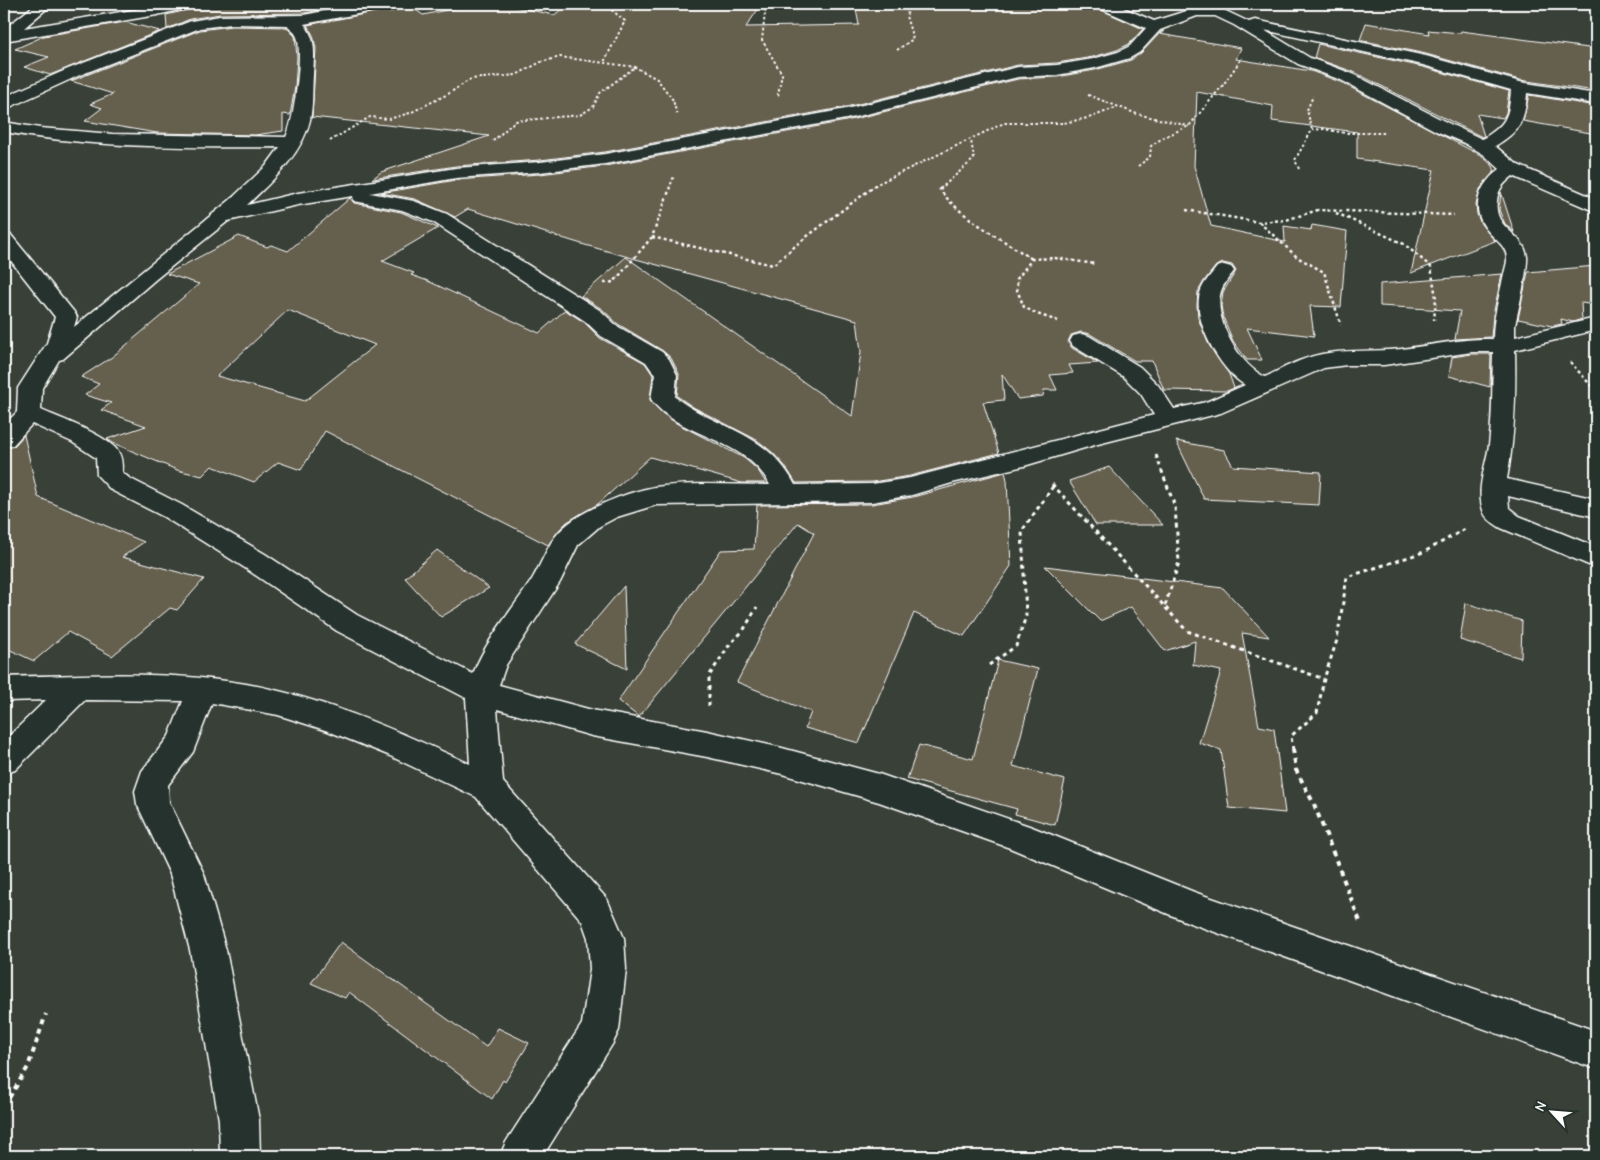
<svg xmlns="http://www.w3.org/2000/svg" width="1600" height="1160" viewBox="0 0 1600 1160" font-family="'Comic Neue',sans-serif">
<rect width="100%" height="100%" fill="#394037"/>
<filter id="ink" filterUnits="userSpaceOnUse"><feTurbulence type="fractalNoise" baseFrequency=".02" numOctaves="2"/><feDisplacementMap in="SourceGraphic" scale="10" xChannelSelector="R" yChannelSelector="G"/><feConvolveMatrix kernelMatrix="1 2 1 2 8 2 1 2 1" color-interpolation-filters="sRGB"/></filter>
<g filter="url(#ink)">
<g fill="#655f4e" stroke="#fff" fill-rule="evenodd">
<path d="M196 4H352L304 13 220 14 190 19 167 29 166 15 192 9Z"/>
<path d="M475 4H490L494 7 507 5 554 15 570 4H708L759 8 746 27 859 25 855 4H1077L1095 7 1143 29 1129 44 1117 50 1093 57 1057 63 1018 65 846 107 605 152 540 160 456 166 372 179 381 172 489 136 312 117 316 48 313 35 307 25 386 10 389 12 410 6 423 15Z"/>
<path d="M125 22 160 31 50 75 24 67 49 57 15 49 44 36Z"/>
<path d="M1366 23 1429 34 1428 30 1460 33 1461 31 1596 49V91L1520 80 1426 54 1360 40Z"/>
<path d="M232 26 286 27 295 36 297 57 295 87 290 115 283 114V131L255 135 157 133 85 121 102 108 90 104 113 94 71 81 200 30Z"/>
<path d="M1164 31 1160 34 1241 48 1236 59 1311 71 1340 82 1482 156 1493 166 1495 171 1480 189 1476 205 1477 214 1481 224 1495 241 1411 273 1434 170 1357 159V132L1272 121 1273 106 1197 92 1194 166 1211 226 1285 242 1284 226 1311 230 1312 225 1347 231 1341 307 1310 306 1314 336 1247 328 1262 360H1247L1233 341 1223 317 1221 306 1223 292 1236 271 1232 265 1223 263 1216 266 1204 281 1198 292 1197 305 1198 318 1209 345 1229 374 1234 388 1227 391 1164 390 1152 361H1135L1090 334 1081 332 1071 335 1068 342 1072 348 1098 363 1069 365 1073 373 1050 375 1057 390H1044L1043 396 1018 399 1002 374 1004 400 983 402 999 453 910 476 872 482 796 483 785 466 772 452 757 440 693 407 677 396 679 374 671 358 663 351 618 324 602 309 581 296 626 257 852 416 861 352 857 320 585 245 468 209 455 217 415 199 381 193 456 180 540 174 605 166 846 121 1018 79 1057 77 1095 70 1131 60 1141 53 1161 32Z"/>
<path d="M1318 44 1423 67 1509 91 1506 113 1503 118 1477 114 1484 136 1482 137 1354 72 1314 58Z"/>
<path d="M1529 95 1596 106V134L1523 121Z"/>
<path d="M1501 192 1514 232 1505 224 1499 210Z"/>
<path d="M350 198 354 203 401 212 438 228 382 261 414 273 411 275 428 281 539 333 565 310 584 322 600 338 645 363 653 375 650 400 662 413 676 423 744 458 758 470 766 483H742L650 457 598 504 567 522 559 530 548 545 325 431 301 470 278 462 254 482 212 466 202 476 177 470 113 443 107 439 146 426 101 410 111 403 85 395 99 384 81 377 112 357 199 284 167 274 239 236 267 247 271 245 288 251ZM288 310 375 345 305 401 217 376Z"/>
<path d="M1596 266V305L1581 303 1582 319 1573 322 1561 319 1562 324 1552 326 1518 319 1528 272Z"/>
<path d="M1502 274 1493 315 1491 337 1455 339 1460 311 1380 306V284Z"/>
<path d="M1472 354H1491L1490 387 1449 376 1452 357Z"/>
<path d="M24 435 38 497 144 542 122 557 204 579 177 610 170 608 112 656 68 632 34 661 4 647V449L14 446Z"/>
<path d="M1176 441 1224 450 1233 466 1321 472 1319 505 1204 499Z"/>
<path d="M1109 467 1163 525H1096L1069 481Z"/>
<path d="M1005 472 1007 480 1011 566 964 636 914 613 859 743 805 728 811 712 737 682 814 533 798 523 639 717 618 701 721 550 754 549 757 505 872 504 913 497Z"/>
<path d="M437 550 489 588 441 617 405 578Z"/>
<path d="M1045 566 1223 588 1269 637 1242 633 1259 726 1274 729 1285 813 1229 808 1221 750 1199 743 1221 671 1193 665 1195 641 1165 651 1131 607 1100 621Z"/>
<path d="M624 586 627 669 575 644Z"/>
<path d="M1466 603 1522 621 1521 658 1460 640Z"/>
<path d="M998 660 1038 669 1013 766 1065 780 1055 825 1015 814 1017 809 907 779 919 745 973 759Z"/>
<path d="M341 942 486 1047 498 1028 529 1043 505 1082 503 1080 492 1099 349 992 345 998 311 983Z"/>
</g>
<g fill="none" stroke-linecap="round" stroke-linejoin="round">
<g stroke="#fff" stroke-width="3">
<g id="minor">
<path d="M36 4H52L24 28 169 4H194L192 7 157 15 4 41V29Z"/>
<path d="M360 4H396L394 7 389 8 304 24C317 40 314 55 313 75 312 90 313 105 310 120 302 155 271 182 247 205L298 193 456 168 540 162 605 154 846 109 1018 67 1057 65 1093 59 1118 52 1130 46 1146 28 1097 7 1095 4H1114L1154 21 1196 8 1193 4H1211L1249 22 1255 20 1426 56 1520 82 1596 94V104L1527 93C1525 121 1519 132 1495 146L1518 165 1596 199V212L1513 176C1504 183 1498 189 1497 201 1493 230 1524 232 1527 257 1528 270 1518 311 1515 326V337L1596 318V330L1515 350C1516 394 1515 435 1507 479L1596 499V517L1508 496 1509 508 1519 516 1596 547V568L1501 528C1495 524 1487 520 1484 513 1475 490 1486 467 1489 445 1493 414 1492 383 1493 352H1472L1384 365H1347L1324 368 1221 413 1098 444 1024 466 952 483 912 495 872 502 656 505 617 517 600 526 578 545 560 582 506 665 499 685 592 710 707 731 782 748 879 774 1032 827 1194 892 1596 1031V1069L1190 923 1010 848 879 802 782 774 707 757 592 736 497 709 503 782 607 899 624 938 626 969 619 1030 613 1043 543 1156H500L506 1142 582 1024 590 969 588 938 582 921 476 797 388 755 328 731 278 715 212 703 193 752 168 785 169 802 204 874 226 950 259 1120 260 1156H220L219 1120 190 950 170 874 137 804 135 791 142 771 169 736 183 701 85 700 15 770 4 774V741L46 700 4 701V677C84 675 167 670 246 684 324 698 398 731 470 764L466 698 337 631 245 568 164 517 111 490 97 475 96 458 72 442 32 424 13 445 4 447V425L17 412 18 388 47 343 55 317 4 252V233L11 235 74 312 77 317 74 327 230 200 266 166 280 147C187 148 95 148 4 132V122L40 128 112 134 286 137C294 122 303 52 297 37 295 32 291 29 287 25L232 24 200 28 80 75 10 107 4 108V97L68 69 191 21 220 16 304 15ZM1197 16H1215L1234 25 1298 64 1341 80 1436 131 1464 143 1483 154 1500 169C1479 184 1469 209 1488 231 1495 240 1507 246 1507 259 1507 265 1504 272 1503 278 1499 298 1493 318 1493 339 1462 338 1433 345 1402 349 1375 352 1348 349 1322 354 1301 358 1284 368 1265 377 1240 365 1215 323 1220 295 1222 285 1229 278 1234 271L1231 267 1224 265 1217 267C1211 275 1203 283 1200 293 1192 321 1221 372 1245 385L1206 402 1174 409 1158 385 1140 367 1089 336 1081 334 1073 336 1070 341 1073 346 1124 377 1141 394 1154 415 910 478 872 484 795 485C766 430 719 431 675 397L677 375 669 359 662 352 617 326 601 311 447 214 414 201 370 193 456 178 540 172 605 164 846 119 1018 77 1057 75 1095 68 1130 58 1140 52 1160 30ZM1264 30 1423 65 1511 90C1509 117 1506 125 1482 139L1448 123 1353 74 1310 58ZM353 196 354 201 402 210 433 222 585 321 601 336 646 362 655 375 651 399C677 437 746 437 770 485 732 485 693 482 655 487 627 492 580 510 560 531 545 547 540 570 527 587 508 615 485 642 473 674L357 615 265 554 182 505 129 478 122 472C122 466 122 458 119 453 110 436 59 418 41 410L42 388 59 360 63 359 156 279 228 221 298 205Z"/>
</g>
</g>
<g stroke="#fff" stroke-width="2" stroke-dasharray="2.5 2.5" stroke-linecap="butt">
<path d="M598 4 608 7 625 21 604 62"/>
<path d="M766 4 762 40 782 74 778 94 780 96"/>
<path d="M897 50 913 39 906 16 911 4"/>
<path d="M1088 95 1137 114 1189 126"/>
<path d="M1312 130 1324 129 1345 133H1386"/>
<path d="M330 141 370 117 389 119 410 113 448 94 471 79 516 75 541 62 560 57 635 67 657 79 673 100 677 115"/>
<path d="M493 141 515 121 580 115 593 107 600 93 635 67"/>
<path d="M1138 166 1150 157 1151 146 1164 137 1189 126 1223 85 1242 58"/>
<path d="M1299 169 1295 160 1312 130 1307 110 1313 96"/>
<path d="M669 189 674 176"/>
<path d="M870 189 877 184 1004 123H1064L1092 117 1115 108"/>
<path d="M940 189 974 159 971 140"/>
</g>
<g stroke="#fff" stroke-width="2.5" stroke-dasharray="3 3" stroke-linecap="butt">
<path d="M939 188C956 215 1005 241 1032 259"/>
<path d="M1186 210 1259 222 1286 220 1318 210 1454 215"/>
<path d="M1336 213 1404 244 1431 267 1436 298 1434 320"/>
<path d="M1259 222 1297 257 1324 272 1341 325"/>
<path d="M652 237 773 265 801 241 872 188"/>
<path d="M604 283 614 282 652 237 670 188"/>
<path d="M1058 321 1037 314 1024 307 1017 290V279L1032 259 1055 258 1095 264"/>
<path d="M1570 362 1596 391"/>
</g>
<g stroke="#fff" stroke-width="3" stroke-dasharray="4 4" stroke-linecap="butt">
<path d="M1156 455 1175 507 1179 562 1165 606"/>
<path d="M1052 484 1187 631 1324 679"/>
<path d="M989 665 1016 646 1026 616 1022 531 1054 485"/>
<path d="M709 706V676L730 644 743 631 757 607"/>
<path d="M1293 750 1291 736 1317 713 1324 679 1337 640 1347 577 1424 552 1467 528"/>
</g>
<g stroke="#fff" stroke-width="4" stroke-dasharray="5 5" stroke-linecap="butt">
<path d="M1293 749 1296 770 1314 804 1361 924"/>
<path d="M4 1106 28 1067 46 1014"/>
</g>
<use href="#minor" fill="#26332d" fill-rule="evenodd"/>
</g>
</g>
<rect width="1600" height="1160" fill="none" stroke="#26332d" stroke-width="20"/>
<rect x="10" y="10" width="1580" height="1140" fill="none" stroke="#fff" stroke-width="2" filter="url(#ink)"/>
<g transform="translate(1552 1112) rotate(296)" stroke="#26332d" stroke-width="4" paint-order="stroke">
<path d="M0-4L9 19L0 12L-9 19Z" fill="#ffffff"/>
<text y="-8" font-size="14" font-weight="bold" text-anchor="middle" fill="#ffffff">N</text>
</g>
</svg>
